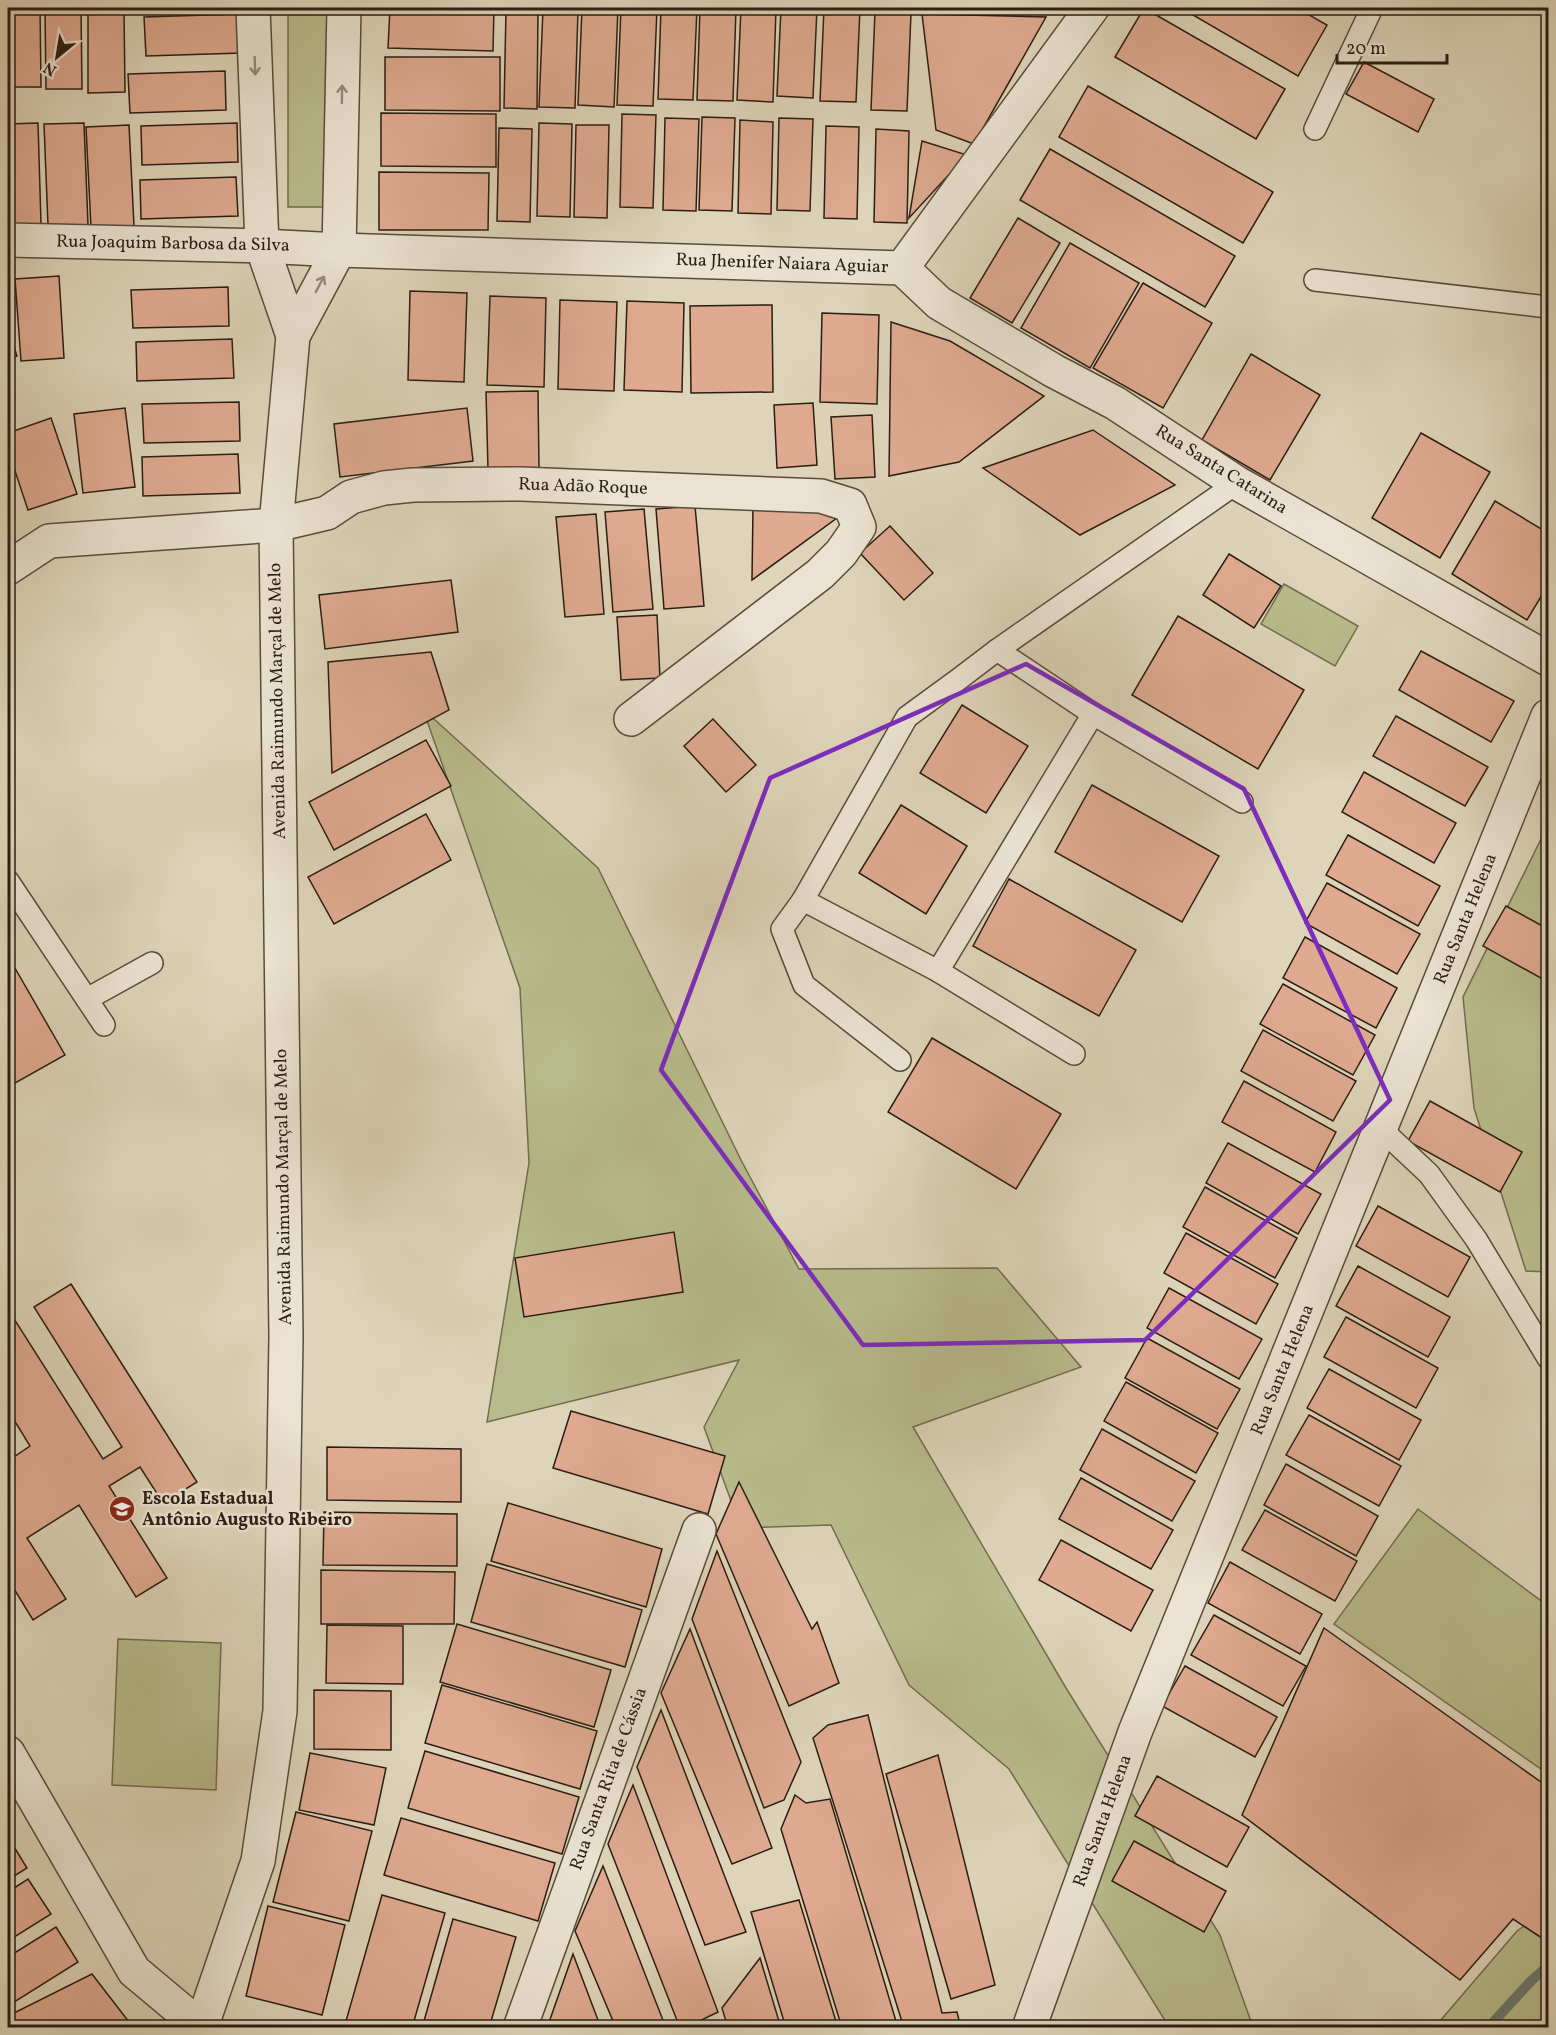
<svg xmlns="http://www.w3.org/2000/svg" width="1556" height="2035" viewBox="0 0 1556 2035" font-family="Vollkorn,serif">
<rect width="100%" height="100%" fill="#ded4b9"/>
<filter id="stains"><feTurbulence type="fractalNoise" baseFrequency=".00333" numOctaves="4"/><feColorMatrix values="0 0 0 0 .2 0 0 0 0 .09 0 0 0 0 .02 0 0 0 .5 -.17"/></filter>
<radialGradient id="worn" r=".72"><stop offset=".6" stop-color="#630" stop-opacity="0"/><stop offset="1" stop-color="#630" stop-opacity=".3"/></radialGradient>
<g fill="#b8bb8b" stroke="#726c50" stroke-width="1.5">
<path d="M288 8H328L329 207H288Z"/>
<path d="M1284 584 1358 626 1335 666 1261 624Z"/>
<path d="M423 709 598 868 741 1160 799 1269 997 1268 1081 1367 913 1427 1066 1688 1220 1935 1253 2027H1169L1009 1769 909 1685 831 1525 741 1528 704 1427 739 1360 487 1422 529 1163 520 988Z"/>
<path d="M1548 825V1272L1526 1271 1474 1108 1463 997Z"/>
<path d="M1418 1509 1548 1606V1774L1334 1624Z"/>
<path d="M118 1639 221 1643 216 1790 112 1785Z"/>
<path d="M1548 1909V2027L1434 2028 1517 1931Z"/>
</g>
<g fill="none" stroke-linecap="round" stroke-linejoin="round">
<path stroke="#697a70" stroke-width="10" d="M1488 2028 1531 1981 1548 1966"/>
</g>
<g fill="#dfaa90" stroke="#2b1d14" stroke-width="1.5">
<path d="M8 8H40L41 87H8Z"/>
<path d="M45 8H81L82 89H46Z"/>
<path d="M390 8H494L493 51 388 48Z"/>
<path d="M582 8H618L614 107 578 105Z"/>
<path d="M621 8H657L653 106 617 105Z"/>
<path d="M661 8H697L693 100 658 99Z"/>
<path d="M700 8H736L733 101 697 100Z"/>
<path d="M741 8H776L773 102 737 100Z"/>
<path d="M781 8H817L813 98 777 96Z"/>
<path d="M824 8H860L856 102 820 101Z"/>
<path d="M1144 8 1285 89 1256 139 1115 57Z"/>
<path d="M1181 8H1297L1327 25 1298 76Z"/>
<path d="M543 9 578 10 575 108 539 107Z"/>
<path d="M506 10H538L537 109 504 108Z"/>
<path d="M124 11 125 92 88 93V12Z"/>
<path d="M875 11 911 13 907 111 871 110Z"/>
<path d="M240 14 242 53 146 56 144 17Z"/>
<path d="M922 14 1046 17 974 144 936 130Z"/>
<path d="M385 57H500V111L385 110Z"/>
<path d="M1364 62 1434 99 1418 132 1346 94Z"/>
<path d="M225 71 226 110 130 113 128 74Z"/>
<path d="M1088 86 1273 192 1243 243 1059 137Z"/>
<path d="M381 113 496 114V167L381 166Z"/>
<path d="M622 114 656 115 653 208 620 207Z"/>
<path d="M702 117 735 118 732 211 699 210Z"/>
<path d="M665 118 699 119 696 211 663 210Z"/>
<path d="M779 118 813 119 810 211 777 210Z"/>
<path d="M740 120 773 122 771 214 738 213Z"/>
<path d="M38 123 41 224 8 225V124Z"/>
<path d="M84 123 88 225H48L44 124Z"/>
<path d="M237 123 238 162 142 165 141 126Z"/>
<path d="M539 123 572 124 570 217 537 216Z"/>
<path d="M129 125 134 226 91 228 86 127Z"/>
<path d="M576 125H609L607 218 574 217Z"/>
<path d="M826 126 859 127 857 219 824 218Z"/>
<path d="M499 128 532 129 530 222 497 221Z"/>
<path d="M876 129 909 131 907 223 874 222Z"/>
<path d="M922 141 967 155 909 218Z"/>
<path d="M1050 149 1235 256 1205 307 1020 200Z"/>
<path d="M379 172 489 173 488 230H379Z"/>
<path d="M236 177 238 216 141 219 140 180Z"/>
<path d="M1018 218 1060 243 1012 323 970 298Z"/>
<path d="M1070 243 1139 283 1090 368 1021 328Z"/>
<path d="M59 276 64 358 21 361 15 279Z"/>
<path d="M1143 283 1212 323 1163 408 1093 368Z"/>
<path d="M228 287 229 326 133 328 131 290Z"/>
<path d="M410 291 467 293 464 382 408 380Z"/>
<path d="M490 296 546 298 544 387 487 385Z"/>
<path d="M560 300 617 302 614 391 558 389Z"/>
<path d="M627 301 684 303 682 392 624 390Z"/>
<path d="M772 305 773 392 691 393 690 306Z"/>
<path d="M822 313 879 315 877 404 820 402Z"/>
<path d="M891 322 950 341 1044 396 959 462 889 476Z"/>
<path d="M8 328 17 356 8 359Z"/>
<path d="M232 339 234 378 137 381 136 342Z"/>
<path d="M1251 354 1320 395 1270 480 1202 440Z"/>
<path d="M538 391 539 468 488 469 486 392Z"/>
<path d="M239 402 240 441 144 443 142 404Z"/>
<path d="M813 403 817 465 777 468 774 405Z"/>
<path d="M125 408 135 487 83 493 74 414Z"/>
<path d="M467 408 473 461 340 477 334 424Z"/>
<path d="M872 415 875 477 835 479 831 417Z"/>
<path d="M51 418 77 494 28 510 8 450V433Z"/>
<path d="M1093 430 1175 485 1080 535 983 468Z"/>
<path d="M1421 433 1490 472 1440 558 1372 518Z"/>
<path d="M238 454 240 493 143 496 142 457Z"/>
<path d="M1495 501 1548 533V585L1527 620 1452 574Z"/>
<path d="M695 506 704 606 664 609 656 509Z"/>
<path d="M753 506 841 515 752 580Z"/>
<path d="M644 509 653 609 613 612 605 512Z"/>
<path d="M596 514 604 614 565 617 556 517Z"/>
<path d="M890 526 933 573 904 600 860 553Z"/>
<path d="M1229 554 1281 586 1254 628 1203 595Z"/>
<path d="M451 580 458 632 325 649 319 595Z"/>
<path d="M657 615 660 678 621 680 617 617Z"/>
<path d="M1178 616 1304 690 1258 769 1132 695Z"/>
<path d="M1421 651 1514 701 1491 742 1399 690Z"/>
<path d="M431 652 449 710 332 773 328 662Z"/>
<path d="M962 705 1028 746 986 813 920 773Z"/>
<path d="M1396 716 1488 767 1465 806 1373 756Z"/>
<path d="M713 719 756 765 726 792 684 746Z"/>
<path d="M426 740 451 786 334 850 309 802Z"/>
<path d="M1364 772 1456 823 1434 863 1342 812Z"/>
<path d="M1092 785 1219 856 1182 922 1055 852Z"/>
<path d="M901 805 967 846 926 914 859 873Z"/>
<path d="M426 814 451 860 334 924 308 877Z"/>
<path d="M1348 835 1440 886 1418 926 1326 875Z"/>
<path d="M1009 879 1136 950 1099 1016 973 946Z"/>
<path d="M1327 883 1420 934 1397 974 1305 923Z"/>
<path d="M1506 906 1548 929V982L1483 946Z"/>
<path d="M1305 937 1397 988 1376 1028 1283 978Z"/>
<path d="M8 956 65 1055 8 1087Z"/>
<path d="M1283 984 1375 1035 1353 1075 1260 1024Z"/>
<path d="M1263 1030 1356 1081 1333 1121 1241 1071Z"/>
<path d="M932 1038 1061 1114 1016 1189 888 1112Z"/>
<path d="M1244 1081 1336 1132 1315 1172 1222 1122Z"/>
<path d="M1430 1101 1522 1152 1500 1192 1408 1141Z"/>
<path d="M1228 1143 1321 1194 1298 1234 1206 1183Z"/>
<path d="M1205 1187 1297 1238 1275 1278 1183 1227Z"/>
<path d="M1378 1206 1470 1257 1448 1297 1356 1246Z"/>
<path d="M674 1232 683 1292 524 1317 515 1258Z"/>
<path d="M1186 1233 1278 1284 1256 1324 1164 1273Z"/>
<path d="M1358 1266 1450 1317 1428 1357 1336 1306Z"/>
<path d="M71 1284 197 1482 163 1503 140 1467 109 1486 167 1578 136 1597 79 1505 27 1538 66 1599 33 1620 8 1579V1461L30 1446 8 1410V1316L11 1314 103 1459 122 1447 34 1307Z"/>
<path d="M1169 1288 1262 1339 1239 1379 1147 1328Z"/>
<path d="M1346 1317 1438 1368 1416 1408 1324 1357Z"/>
<path d="M1147 1338 1240 1389 1217 1429 1125 1378Z"/>
<path d="M1329 1369 1421 1420 1399 1460 1307 1408Z"/>
<path d="M1126 1382 1218 1433 1196 1473 1104 1421Z"/>
<path d="M571 1411 725 1456 708 1514 553 1468Z"/>
<path d="M1309 1415 1401 1466 1379 1506 1286 1455Z"/>
<path d="M1102 1429 1195 1481 1172 1521 1080 1470Z"/>
<path d="M327 1447 461 1449V1502L327 1500Z"/>
<path d="M1286 1464 1378 1516 1356 1556 1264 1505Z"/>
<path d="M1081 1478 1173 1530 1151 1569 1059 1519Z"/>
<path d="M739 1482 812 1629 817 1622 839 1683 789 1706 716 1534Z"/>
<path d="M508 1503 662 1549 646 1607 491 1561Z"/>
<path d="M1265 1510 1357 1561 1335 1601 1242 1550Z"/>
<path d="M324 1512 457 1514V1566L323 1565Z"/>
<path d="M1061 1540 1153 1590 1131 1631 1039 1580Z"/>
<path d="M717 1551 801 1762 784 1800 764 1808 692 1619Z"/>
<path d="M1230 1562 1322 1614 1300 1654 1208 1603Z"/>
<path d="M487 1564 642 1610 625 1667 471 1622Z"/>
<path d="M321 1570 455 1572 454 1624H321Z"/>
<path d="M1214 1615 1306 1666 1283 1706 1191 1655Z"/>
<path d="M457 1624 611 1670 594 1727 440 1682Z"/>
<path d="M327 1625 403 1626V1684L326 1683Z"/>
<path d="M1324 1628 1548 1787V1942L1513 1919 1460 1980 1242 1815Z"/>
<path d="M690 1629 772 1848 732 1864 661 1693Z"/>
<path d="M1185 1666 1277 1717 1255 1757 1162 1706Z"/>
<path d="M442 1685 597 1731 580 1789 425 1743Z"/>
<path d="M314 1690 391 1691V1750L314 1749Z"/>
<path d="M661 1710 746 1932 705 1945 637 1767Z"/>
<path d="M868 1715 942 2013 957 2012 961 2028H904L813 1738 828 1725Z"/>
<path d="M425 1751 579 1797 562 1854 408 1808Z"/>
<path d="M310 1753 386 1768 374 1825 299 1810Z"/>
<path d="M938 1755 995 1985 951 1999 886 1774Z"/>
<path d="M1157 1776 1249 1827 1227 1867 1135 1816Z"/>
<path d="M633 1785 718 2012 685 2028H680L608 1844Z"/>
<path d="M795 1795 806 1803 830 1799 898 2028H842L781 1829Z"/>
<path d="M296 1812 372 1831 349 1921 273 1902Z"/>
<path d="M401 1818 555 1863 538 1921 384 1875Z"/>
<path d="M8 1837 27 1868 8 1880Z"/>
<path d="M1134 1841 1226 1891 1204 1932 1112 1881Z"/>
<path d="M603 1866 666 2028H616L575 1931Z"/>
<path d="M28 1879 51 1914 8 1941V1892Z"/>
<path d="M382 1895 445 1913 412 2028H344Z"/>
<path d="M799 1900 838 2028H786L751 1912Z"/>
<path d="M268 1906 345 1925 322 2015 246 1996Z"/>
<path d="M453 1919 516 1937 489 2028H422Z"/>
<path d="M56 1927 78 1962 8 2006V1957Z"/>
<path d="M573 1954 601 2028H547Z"/>
<path d="M760 1958 781 2028H728L722 2008Z"/>
<path d="M92 1974 129 2022 128 2028H8V2016Z"/>
</g>
<g fill="none" stroke-linecap="round" stroke-linejoin="round">
<g stroke="#584b3d" stroke-width="24">
<g id="service">
<path d="M1315 129 1372 8"/>
<path d="M1315 280 1548 307"/>
<path d="M1093 714 1242 802"/>
<path d="M8 881 104 1025"/>
<path d="M803 900 782 929 804 985 900 1060"/>
<path d="M938 971 1093 714 997 650"/>
<path d="M87 999 152 963"/>
<path d="M1074 1054 938 971 803 900 907 717 959 679 997 650 1237 483"/>
<path d="M1381 1129 1429 1174 1476 1239 1548 1358"/>
</g>
</g>
<g stroke="#584b3d" stroke-width="36">
<g id="minor">
<path d="M8 240 262 246 339 250"/>
<path d="M902 268 939 303 1054 371 1115 403 1237 483 1548 659"/>
<path d="M8 568 49 541 276 525 327 513 351 497 384 488 413 485 521 484 821 496 850 505 859 527 841 553 820 574 631 719"/>
<path d="M520 2028 699 1530"/>
<path d="M1029 2028 1135 1732 1548 716"/>
</g>
</g>
<g stroke="#584b3d" stroke-width="36">
<g id="tertiary">
<path d="M253 8 262 246 293 336"/>
<path d="M339 250 902 268 1092 8"/>
<path d="M8 1753 134 1971 201 2027"/>
<path d="M201 2028 258 1861 280 1711 286 1337 276 525 293 336 339 250 344 8"/>
</g>
</g>
<use href="#service" stroke="#eae3d2" stroke-width="21"/>
<use href="#minor" stroke="#eae3d2" stroke-width="33"/>
<use href="#tertiary" stroke="#eae3d2" stroke-width="33"/>
</g>
<defs><path id="oneway-shaft" d="M-6 0H5M1.5-3L5.5 0L1.5 3" fill="none" stroke-width="1.6" stroke-linecap="round" stroke-linejoin="round" transform="scale(1.5)"/></defs>
<g stroke="#948a7c">
<use href="#oneway-shaft" transform="translate(255 66) rotate(88)"/>
<use href="#oneway-shaft" transform="translate(342 94) rotate(-89)"/>
<use href="#oneway-shaft" transform="translate(320 284) rotate(-62)"/>
</g>
<path fill="none" stroke="#7b2cbf" stroke-width="4.5" stroke-linejoin="round" d="M1026 664 1244 789 1390 1100 1145 1340 863 1345 661 1070 770 778Z"/>
<defs>
<g id="school-disc" transform="scale(1.35)"><circle r="9.5" fill="#8f2418" stroke="#eae3d2"/><path d="M0-5L7-2L0 1L-7-2ZM-4 1L0 2.5L4 1V4Q0 6-4 4Z" fill="#fff"/></g>
</defs>
<g fill-rule="evenodd">
<use href="#school-disc" x="122" y="1509"/>
</g>
<g text-anchor="middle" dominant-baseline="central" stroke-width="5" stroke-linejoin="round" paint-order="stroke">
<g font-size="18" fill="#2b1d14" stroke="#eae3d2">
<text transform="translate(173 244) rotate(1)">Rua Joaquim Barbosa da Silva</text>
<text transform="translate(782 264) rotate(2)">Rua Jhenifer Naiara Aguiar</text>
<text transform="translate(1221 470) rotate(32)">Rua Santa Catarina</text>
<text transform="translate(583 487) rotate(2)">Rua Adão Roque</text>
<text transform="translate(278 701) rotate(-91)">Avenida Raimundo Marçal de Melo</text>
<text transform="translate(1466 919) rotate(-68)">Rua Santa Helena</text>
<text transform="translate(284 1187) rotate(-91)">Avenida Raimundo Marçal de Melo</text>
<text transform="translate(1283 1370) rotate(-68)">Rua Santa Helena</text>
<text transform="translate(609 1779) rotate(-70)">Rua Santa Rita de Cássia</text>
<text transform="translate(1103 1821) rotate(-70)">Rua Santa Helena</text>
</g>
<g font-size="18" font-weight="bold" fill="#2b1d14" stroke="#eae3d2" text-anchor="start">
<text x="142" y="1499">Escola Estadual<tspan x="142" dy="21">Antônio Augusto Ribeiro</tspan></text>
</g>
</g>
<rect width="1556" height="2035" fill="none" stroke="#ded4b9" stroke-width="30"/>
<rect x="9" y="9" width="1538" height="2017" fill="none" stroke="#2b1d14" stroke-width="3"/>
<rect x="15" y="15" width="1526" height="2005" fill="none" stroke="#2b1d14" stroke-width="1.5"/>
<g transform="translate(57 57) rotate(210)" stroke="#eae3d2" stroke-width="4.5" paint-order="stroke">
<path d="M0-4.5L10 22L0 15L-10 22Z" fill="#2b1d14"/>
<text y="-9" font-size="16" font-weight="bold" text-anchor="middle" fill="#2b1d14">N</text>
</g>
<path d="M1337 54v9h110v-9" fill="none" stroke="#2b1d14" stroke-width="3"/>
<text x="1346" y="54" font-size="18" fill="#2b1d14" stroke="#eae3d2" stroke-width="4.5" paint-order="stroke">20 m</text>
<rect width="100%" height="100%" filter="url(#stains)"/>
<rect width="100%" height="100%" fill="url(#worn)"/>
</svg>
